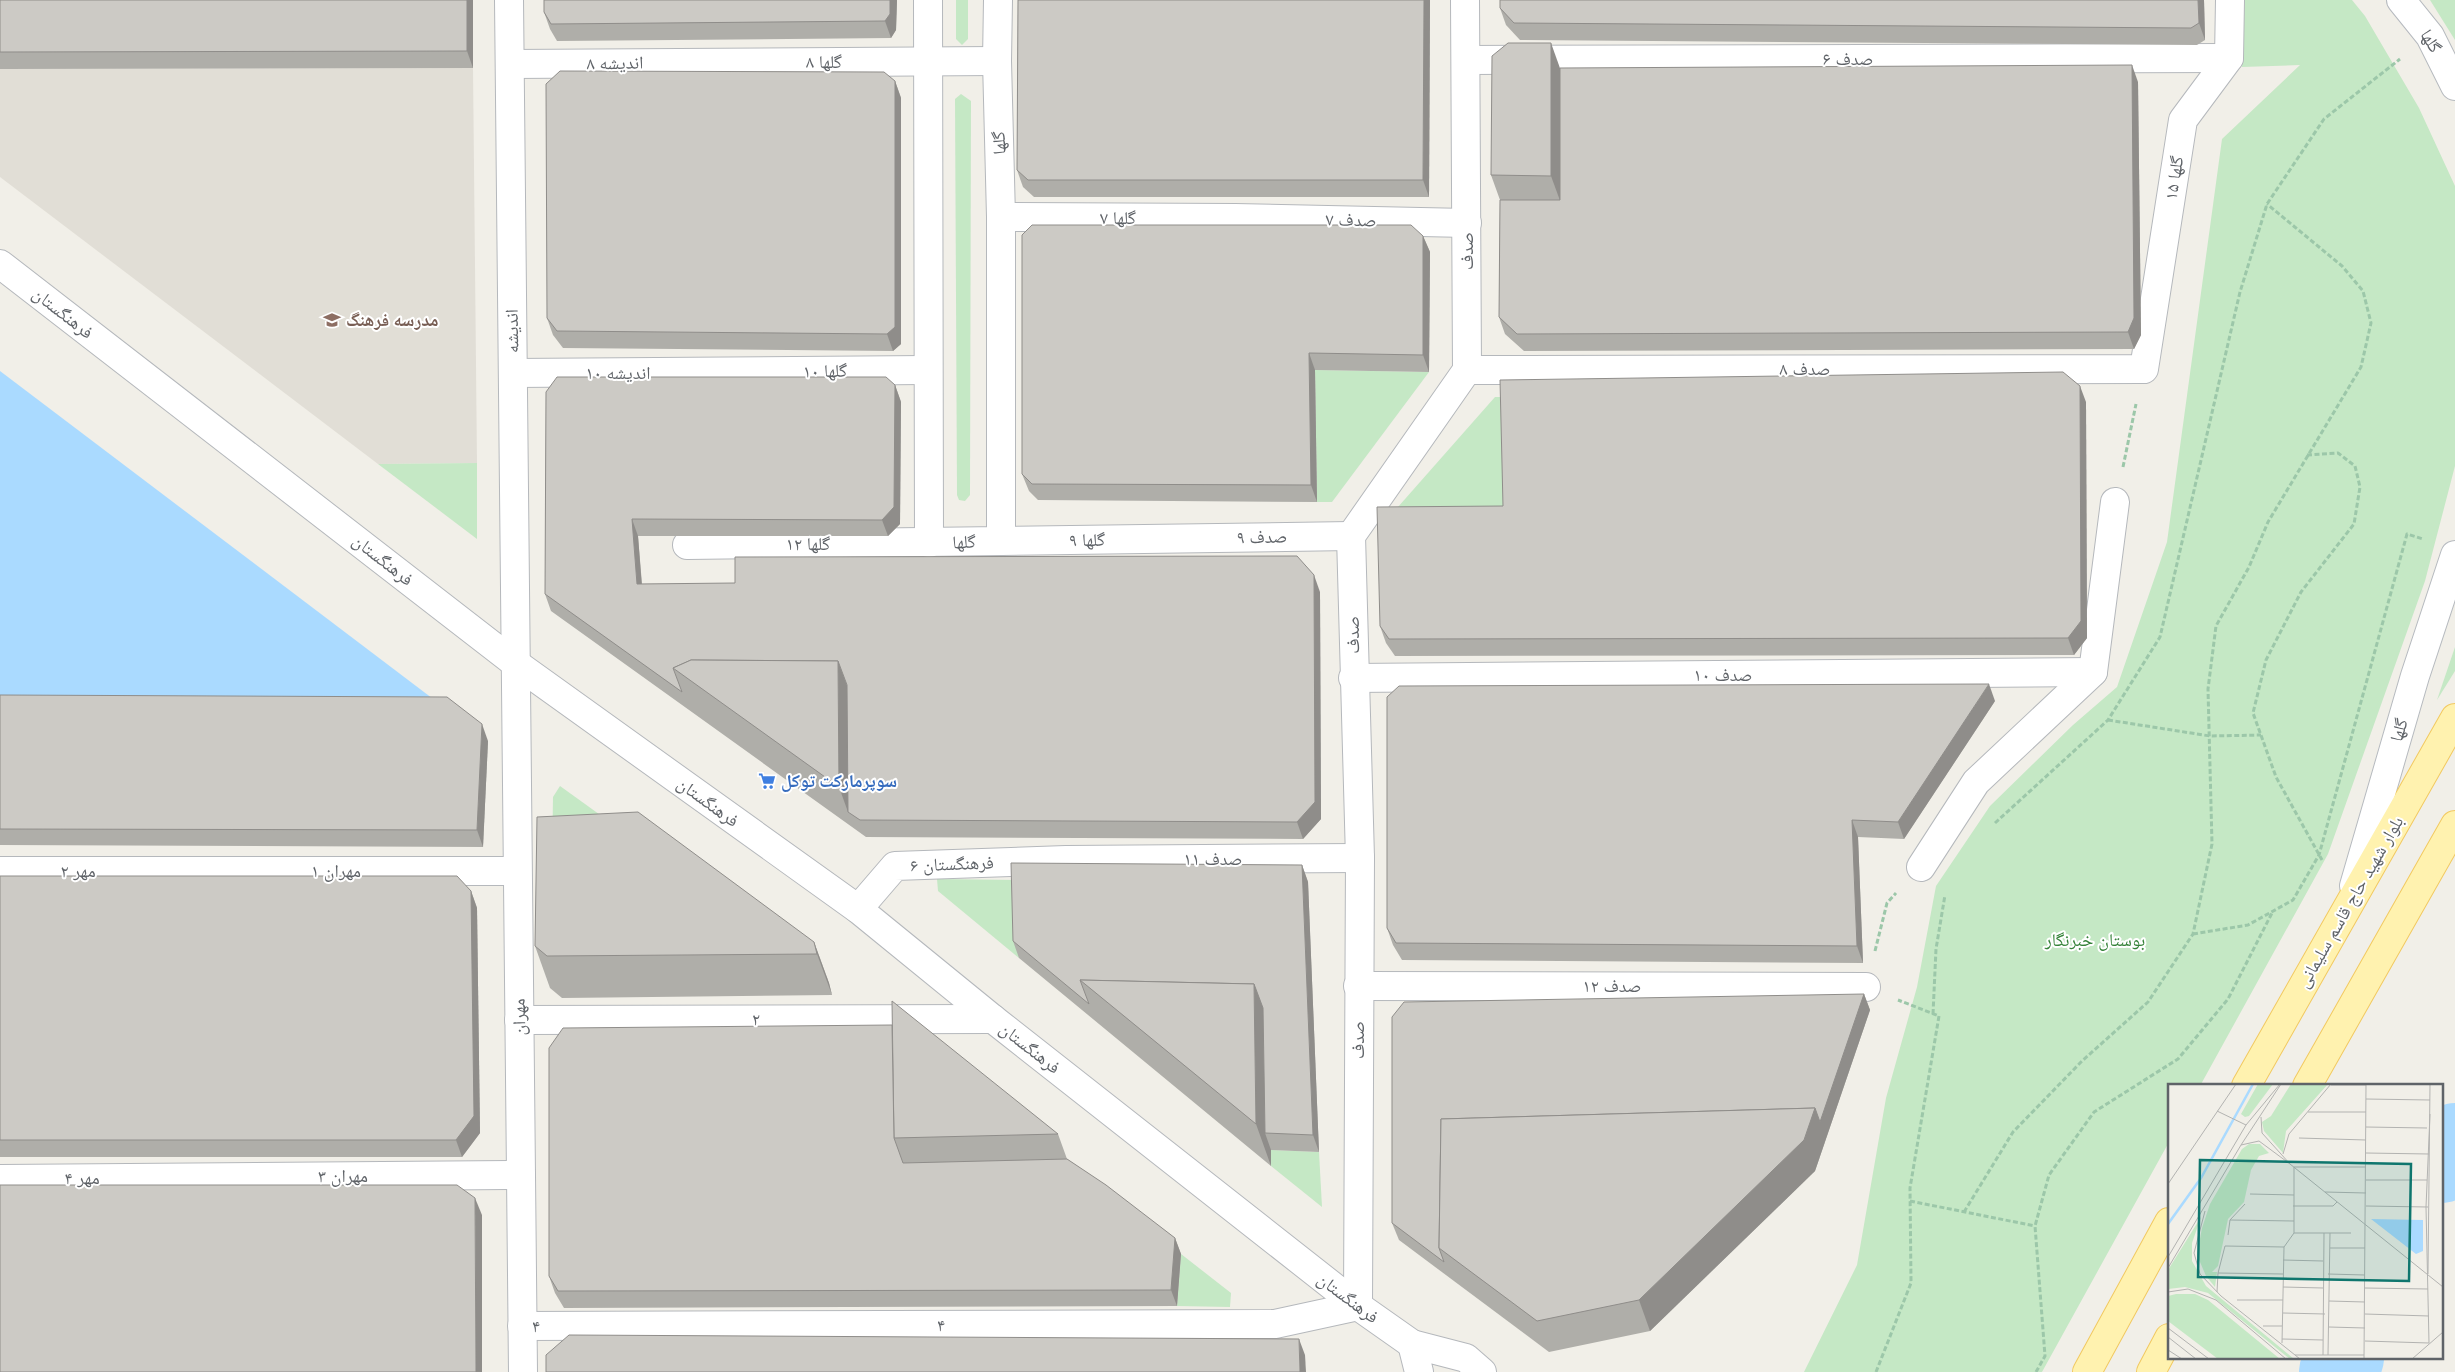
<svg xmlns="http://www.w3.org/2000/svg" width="2455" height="1372" viewBox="0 0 2455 1372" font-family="'DM Sans','Noto Naskh Arabic',sans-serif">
<rect width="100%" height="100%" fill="#f1efe8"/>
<path fill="#e1ded6" d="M473 68 477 463 378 464 0 177V69Z"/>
<g fill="#c5e8c5">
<path d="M956 0H968V39L962 45 956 39Z"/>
<path d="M2243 0H2352L2365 16 2419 108 2455 186V466L2425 581 2328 854 2200 1086H2169V1142L2042 1372H1804L1857 1265 1886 1098 1917 987 1936 886 1990 806 2073 725 2117 687 2167 542 2222 139 2300 65 2242 67Z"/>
<path d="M2430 0H2455V40Z"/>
<path d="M961 94 971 101 970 495 965 501 959 500 957 495 955 99Z"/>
<path d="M1315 370 1429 372 1332 502H1317Z"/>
<path d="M1495 397H1506L1509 523 1383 524Z"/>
<path d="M477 463V539L378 464Z"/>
<path d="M2455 647V671L2437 700Z"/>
<path d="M560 786 653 853 552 858 553 797Z"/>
<path d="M937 879 1017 880 1019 958 938 891Z"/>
<path d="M1271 1150 1319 1152 1322 1207 1271 1166Z"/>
<path d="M1181 1254 1231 1293 1230 1307 1177 1306Z"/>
</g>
<path fill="#aadaff" d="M0 371 453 714 0 712Z"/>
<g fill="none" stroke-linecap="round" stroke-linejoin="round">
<g stroke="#aadaff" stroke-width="78">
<path d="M2441 1164 2455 1142"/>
<path d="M2338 1372 2345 1358"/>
</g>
<g stroke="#b5b8bc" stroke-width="30">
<g id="street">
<path d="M509 0 523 1372"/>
<path d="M928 0 929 543"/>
<path d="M1467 60 2229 58"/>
<path d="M510 64 997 61"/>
<path d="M1001 217 1235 218 1467 223"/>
<path d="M0 264 515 663 858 909 993 1019 1358 1306 1412 1344"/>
<path d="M1467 370 2144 369 2183 120 2229 58 2230 0"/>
<path d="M513 373 927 370"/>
<path d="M1001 541 1351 536"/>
<path d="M687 545 1001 541V217L997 61 998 0"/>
<path d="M1353 678 2093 672"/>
<path d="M1921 867 1976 782 2093 672 2115 502"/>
<path d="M0 871H517"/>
<path d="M858 909 895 866 1066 860 1360 858"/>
<path d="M1358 986 1866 987"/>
<path d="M519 1020 993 1019"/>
<path d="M0 1179 521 1175"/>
<path d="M522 1326 1275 1324 1358 1306 1360 858 1351 536 1467 370 1465 0"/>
<path d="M1419 1372 1412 1344 1466 1358 1482 1372"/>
</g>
</g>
<g stroke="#b6babf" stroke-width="30">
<g id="secondary">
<path d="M2401 0 2430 36 2455 86"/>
<path d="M2354 886 2415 676 2455 555"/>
</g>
</g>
<g stroke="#f2c960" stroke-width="30">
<g id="primary">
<path d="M2246 1086 2455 718"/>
<path d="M2307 1086 2455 825"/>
<path d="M2087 1372 2169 1222"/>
<path d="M2151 1372 2169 1338"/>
</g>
</g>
<g stroke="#9cc7a9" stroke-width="3" stroke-dasharray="5 2.5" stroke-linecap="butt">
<path d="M2307 455 2338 453 2355 466 2360 487 2354 524 2301 592 2266 660 2253 713 2276 777 2322 860"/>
<path d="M2123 467 2136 404"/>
<path d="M2108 720 2210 736 2261 735"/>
<path d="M1995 823 2108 720 2160 637 2240 292 2267 204 2324 119 2400 59"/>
<path d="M2193 934 2248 925 2293 900 2319 855 2407 534 2423 539"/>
<path d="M1875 951 1887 903 1896 893"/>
<path d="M1933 1014 1936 949 1945 895"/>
<path d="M1910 1201 2035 1226"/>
<path d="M1964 1212 2013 1132 2082 1061 2148 1002 2193 934 2212 844 2208 689 2216 626 2249 567 2268 522 2361 367 2371 323 2363 291 2342 266 2267 204"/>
<path d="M1876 1372 1911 1283 1910 1188 1939 1016 1898 1000"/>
<path d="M2036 1372 2045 1356 2035 1226 2049 1175 2094 1112 2178 1059 2228 999 2273 911"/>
</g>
<use href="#street" stroke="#fff" stroke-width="28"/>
<use href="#secondary" stroke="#fff" stroke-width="28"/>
<use href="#primary" stroke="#fff2af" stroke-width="28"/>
</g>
<g fill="#afaea9">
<path d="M0 0H473V68L0 69Z"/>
<path d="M897 0 896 30 891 38 557 41 550 29 544 12Z"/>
<path d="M1018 0H1430L1429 197H1034L1023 187 1017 170Z"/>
<path d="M1500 0H2204L2205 40 2197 45 1520 40 1506 25 1500 8Z"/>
<path d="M1560 68 2138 82 2141 335 2134 349 1524 351 1505 334 1499 317 1500 200 1491 175Z"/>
<path d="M895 81 901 98V344L893 351 563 348 553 335 547 318Z"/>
<path d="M1423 236 1430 252 1429 372 1315 370 1317 502 1038 500 1029 491 1022 474Z"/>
<path d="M895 385 901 402 900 524 888 536H638L642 584 1320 592 1321 819 1303 839 866 837 551 611 545 594 546 392Z"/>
<path d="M2086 402 2087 638 2074 655 1395 656 1386 643 1380 626 1503 506Z"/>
<path d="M0 695 488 741 483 847 0 845Z"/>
<path d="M1995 701 1904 839 1858 837 1863 963 1402 960 1393 945 1387 928Z"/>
<path d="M1302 865 1308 882 1319 1152 1271 1150V1166L1019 958 1013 941Z"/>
<path d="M0 876 471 891 477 908 480 1133 462 1157H0Z"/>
<path d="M814 942 829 983 832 995 562 998 550 988 535 946Z"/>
<path d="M1864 994 1870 1010 1815 1171 1650 1331 1549 1352 1399 1240 1392 1223Z"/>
<path d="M549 1048 1058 1134 1067 1159 1175 1238 1181 1254 1177 1306 564 1308 555 1293 549 1276Z"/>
</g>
<g fill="#8f8d8a">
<path d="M467 0H473V68L467 51Z"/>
<path d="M890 0H897L896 30 891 38 885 21Z"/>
<path d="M1424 0H1430L1429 197 1423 180Z"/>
<path d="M2198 0H2204L2205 40 2199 23Z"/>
<path d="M1551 43 1566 85V217L1551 176Z"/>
<path d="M2132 65 2138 82 2141 335 2134 349 2128 332Z"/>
<path d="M895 81 901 98V344L893 351 887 334Z"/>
<path d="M1423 236 1430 252 1429 372 1423 355Z"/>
<path d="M1309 353 1315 370 1317 502 1311 485Z"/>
<path d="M895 385 901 402 900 524 888 536 882 520Z"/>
<path d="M2080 386 2086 402 2087 638 2074 655 2068 638Z"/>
<path d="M632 519 638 536 643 601 637 584Z"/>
<path d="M1314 575 1320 592 1321 819 1303 839 1297 822Z"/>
<path d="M838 661 853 702 848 812 839 787Z"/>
<path d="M1989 684 1995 701 1904 839 1898 822Z"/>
<path d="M482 724 488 741 483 847 477 830Z"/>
<path d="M1852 820 1858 837 1863 963 1857 946Z"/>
<path d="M1302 865 1308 882 1319 1152 1313 1135Z"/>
<path d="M471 891 477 908 480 1133 462 1157 456 1140Z"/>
<path d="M814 942 829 983 832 995 817 954Z"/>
<path d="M1254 984 1270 1025 1265 1133 1271 1150V1166L1256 1124Z"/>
<path d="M1864 994 1870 1010 1815 1171 1650 1331 1639 1300Z"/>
<path d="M475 1198 482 1215V1372H476Z"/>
<path d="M1175 1238 1181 1254 1177 1306 1171 1290Z"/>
<path d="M1299 1339 1305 1355 1306 1372H1300Z"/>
</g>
<g fill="#cccac5" stroke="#8f8d8a">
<path d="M0 0H467V51L0 52Z"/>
<path d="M544 0H890V14L885 21 551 24 544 12Z"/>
<path d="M1018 0H1424L1423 180H1028L1017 170Z"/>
<path d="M1500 0H2198L2199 23 2191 28 1514 23 1500 8Z"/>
<path d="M1508 43H1551V176L1491 175 1492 56Z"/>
<path d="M2132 65 2134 318 2128 332 1517 334 1499 317 1500 200H1560V68Z"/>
<path d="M560 71 884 72 895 81V327L887 334 557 331 547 318 546 84Z"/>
<path d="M1032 225H1411L1423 236V355L1309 353 1311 485 1032 484 1022 474V235Z"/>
<path d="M2063 372 2080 386 2081 621 2068 638 1389 639 1380 626 1377 507 1503 506 1500 380Z"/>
<path d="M557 377H886L895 385 894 507 882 520 632 519 637 584 735 583V557L1297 556 1314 575 1315 802 1297 822 860 820 848 812 847 685 838 661 691 660 673 668 682 692 545 594 546 392Z"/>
<path d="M691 660 838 661 839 787 673 668Z"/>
<path d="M1989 684 1898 822 1852 820 1857 946 1396 943 1387 928V697L1399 686Z"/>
<path d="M0 695 447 697 482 724 477 830 0 829Z"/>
<path d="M638 812 814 942 817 954 547 956 535 946 537 817Z"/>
<path d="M1011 863 1302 865 1313 1135 1265 1133 1263 1008 1254 984 1080 980 1089 1004 1013 941Z"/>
<path d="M0 876H457L471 891 474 1116 456 1140H0Z"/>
<path d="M1080 980 1254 984 1256 1124Z"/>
<path d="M1864 994 1820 1122 1815 1108 1441 1119 1439 1248 1444 1262 1392 1223V1017L1404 1002Z"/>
<path d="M892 1001 1058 1134 894 1138Z"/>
<path d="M892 1025 894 1138 903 1163 1067 1159 1106 1185 1175 1238 1171 1290 558 1291 549 1276V1048L563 1028Z"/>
<path d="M1815 1108 1804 1140 1639 1300 1537 1321 1439 1248 1441 1119Z"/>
<path d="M0 1185H457L475 1198 476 1372H0Z"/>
<path d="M569 1335 1299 1339 1300 1372H546V1355Z"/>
</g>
<defs>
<g id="school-bare" transform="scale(1.35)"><path d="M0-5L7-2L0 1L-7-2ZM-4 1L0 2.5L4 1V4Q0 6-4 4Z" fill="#8d6e63" stroke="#fff" stroke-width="2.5" paint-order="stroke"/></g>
<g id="supermarket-bare" transform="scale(1.35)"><path d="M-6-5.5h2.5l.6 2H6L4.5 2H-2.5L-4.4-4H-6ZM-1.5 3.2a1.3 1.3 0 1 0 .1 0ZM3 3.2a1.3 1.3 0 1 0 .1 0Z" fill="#3f7fe0" stroke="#fff" stroke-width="2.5" paint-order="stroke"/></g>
</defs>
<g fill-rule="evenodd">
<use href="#school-bare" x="332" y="320"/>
<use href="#supermarket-bare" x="767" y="781"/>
</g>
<g text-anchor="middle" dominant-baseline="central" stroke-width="4" stroke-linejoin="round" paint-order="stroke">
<g font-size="18" fill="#5f6368" stroke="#fff">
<text transform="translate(2431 41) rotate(59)">گلها</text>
<text x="1848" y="59">صدف ۶</text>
<text x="824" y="62">گلها ۸</text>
<text transform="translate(615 63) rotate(-1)">اندیشه ۸</text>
<text transform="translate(999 143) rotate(-92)">گلها</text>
<text transform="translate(2174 178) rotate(-81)">گلها ۱۵</text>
<text x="1118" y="218">گلها ۷</text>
<text transform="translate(1351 220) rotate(1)">صدف ۷</text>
<text transform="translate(1467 251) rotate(-90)">صدف</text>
<text transform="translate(63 313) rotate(38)">فرهنگستان</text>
<text transform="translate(512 331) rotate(-91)">اندیشه</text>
<text x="1805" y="369">صدف ۸</text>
<text transform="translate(825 371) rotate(-1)">گلها ۱۰</text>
<text x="618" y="373">اندیشه ۱۰</text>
<text transform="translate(1262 537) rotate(-1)">صدف ۹</text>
<text transform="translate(1087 540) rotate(-1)">گلها ۹</text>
<text transform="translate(964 542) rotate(-2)">گلها</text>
<text x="808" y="544">گلها ۱۲</text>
<text transform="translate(383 560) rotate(38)">فرهنگستان</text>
<text transform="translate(1353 635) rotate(-91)">صدف</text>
<text x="1723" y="675">صدف ۱۰</text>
<text transform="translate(2399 730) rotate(-74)">گلها</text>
<text transform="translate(708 802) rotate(36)">فرهنگستان</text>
<text x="1213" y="859">صدف ۱۱</text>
<text transform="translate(952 864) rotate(-2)">فرهنگستان ۶</text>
<text x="78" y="871">مهر ۲</text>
<text x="336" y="871">مهران ۱</text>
<text transform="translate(2350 902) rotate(-60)">بلوار شهید حاج قاسم سلیمانی</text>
<text x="1612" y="986">صدف ۱۲</text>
<text transform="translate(519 1017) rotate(-91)">مهران</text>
<text x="756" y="1019">۲</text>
<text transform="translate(1358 1040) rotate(-90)">صدف</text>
<text transform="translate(1030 1048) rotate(38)">فرهنگستان</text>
<text x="343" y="1176">مهران ۳</text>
<text x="82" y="1178">مهر ۴</text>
<text transform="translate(1348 1298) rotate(37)">فرهنگستان</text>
<text x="941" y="1325">۴</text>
<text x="536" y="1326">۴</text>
</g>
<g font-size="18" font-weight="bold" fill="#785e54" stroke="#fff" text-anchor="start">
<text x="346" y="320">مدرسه فرهنگ</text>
</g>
<g font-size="18" font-weight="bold" fill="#366cbe" stroke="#fff" text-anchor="start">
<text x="781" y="781">سوپرمارکت توکل</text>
</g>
<g font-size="18" fill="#348238" stroke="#fff">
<text x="2095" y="940">بوستان خبرنگار</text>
</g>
</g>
<g transform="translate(2168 1084)">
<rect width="275" height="275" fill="#f1efe8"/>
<path d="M90 0H105L81 32 77 33 73 30ZM123 0H160L118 47 115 69 96 47 94 38 103 32ZM81 60H92L101 69 91 72 83 86 76 118 60 135 50 182 44 188H49L47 203 38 192 29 171 34 144 42 120 74 65ZM33 133 24 159V177L38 202 126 275H122L40 209 17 203 0 205V186ZM8 210H27L40 216 112 275H50L0 237V212Z" fill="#c5e8c5"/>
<path d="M203 135 255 136V167L248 170Z" fill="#aadaff"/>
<path fill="none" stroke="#aadaff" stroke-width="2.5" d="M0 140 33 94 85 0"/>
<path fill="none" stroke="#b3b3b1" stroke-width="1" d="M163 1H198M198 15 262 16M49 27 78 41M140 28H198M198 43 259 44M131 54 198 56M73 61 91 57 122 80 94 49 93 33M198 69 261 70M115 70 121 50 163 0M122 80 275 203M198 96H259M0 100 68 0M157 108 198 109M82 110 126 111M125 122H165L169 118M198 122 260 123M37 127 26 169 32 190 53 212 132 275M62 136 126 137M126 149H156M162 149 160 271H155L156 149H183M60 151 62 136 77 120M162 164H197M0 173 78 41 112 0M115 176 155 177M0 184 73 61 113 0M50 189 115 190M160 190 197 191M260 190 262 0M115 203 155 204M197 204 260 205M0 208 20 205 48 216 118 275M49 208 50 189 57 162 116 163M69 216H115M161 217 197 218M115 229 157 230M197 230 261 232M95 242H114M161 243 197 244M0 244 41 275M0 253 28 275M114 255 155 256M197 257 261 259 258 123 262 30M114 259 116 163 126 149V83H198M0 266 14 275M127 271H155M160 271H196M196 275 198 0M244 275 275 248"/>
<path fill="#0f766e" fill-opacity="0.15" stroke="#0f766e" stroke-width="2.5" d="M32 76 243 80 241 197 30 193Z"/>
<rect width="275" height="275" fill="none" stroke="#5f6368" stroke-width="2.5"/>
</g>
</svg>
